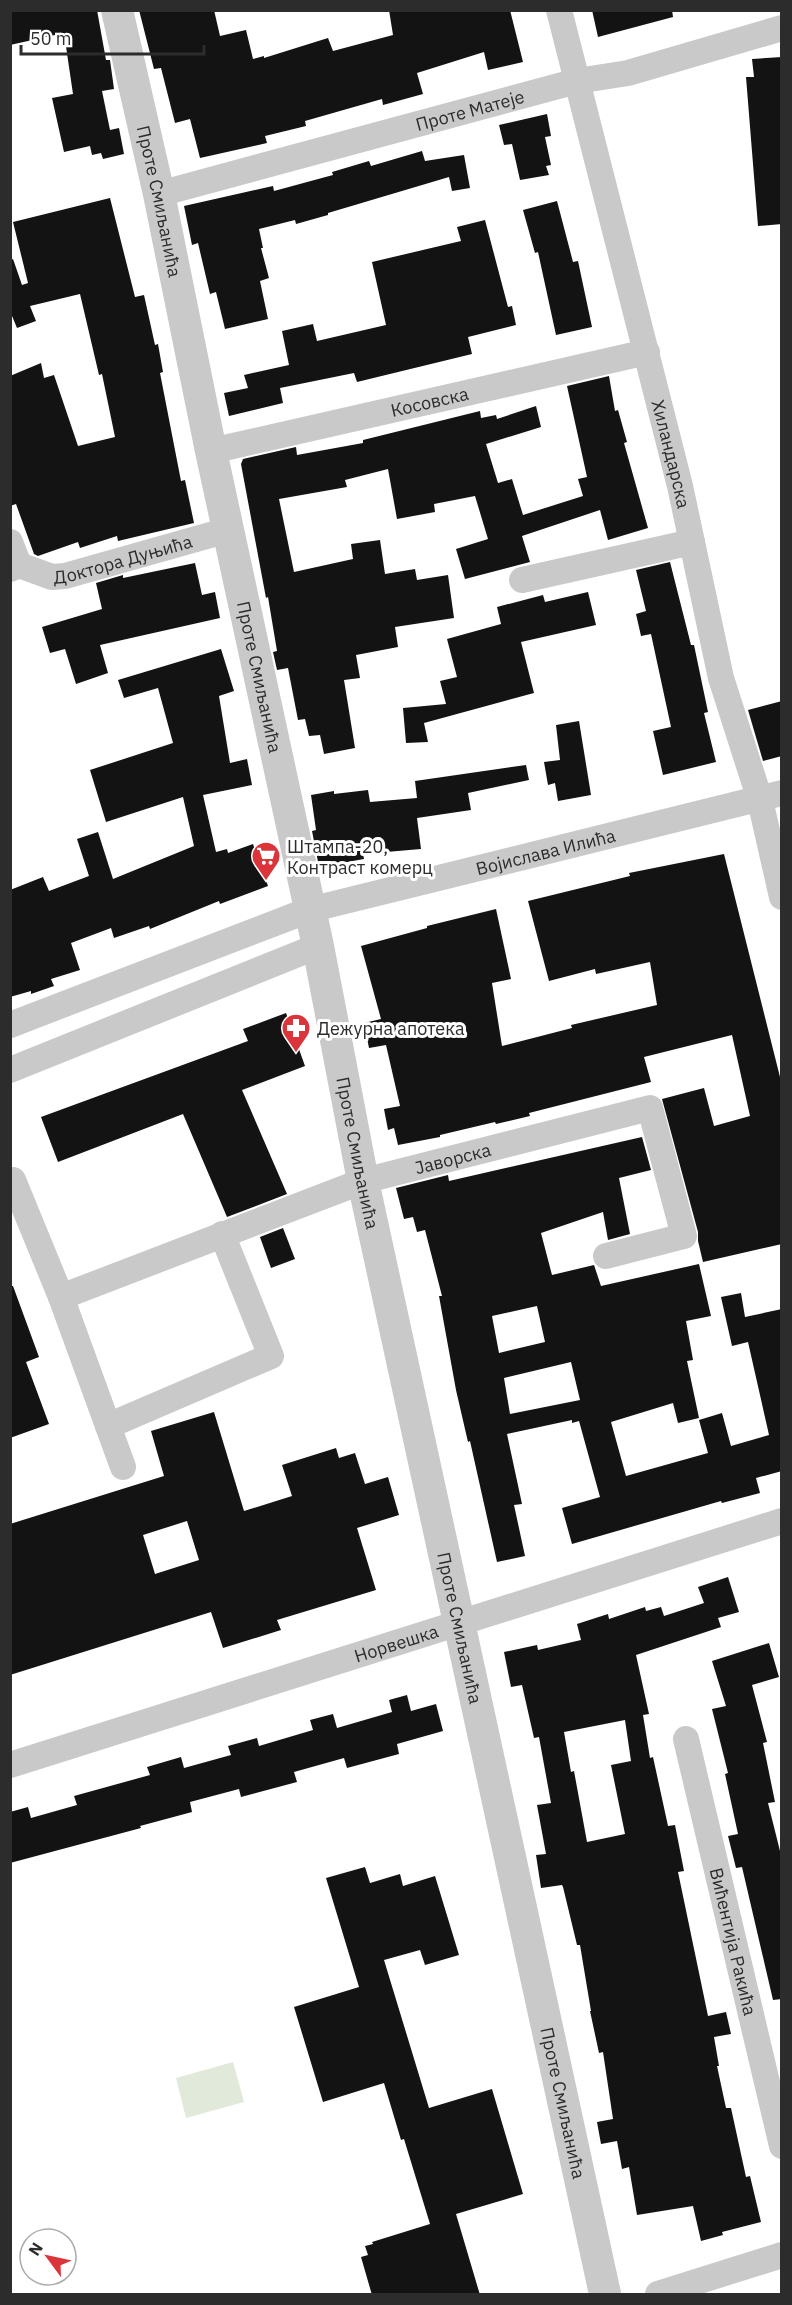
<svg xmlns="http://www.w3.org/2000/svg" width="792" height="2305" viewBox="0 0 792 2305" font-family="'IBM Plex Sans',sans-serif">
<rect width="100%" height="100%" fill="#fff"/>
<path fill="#e1e9da" d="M233 2062 244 2102 186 2118 176 2078Z"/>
<g fill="#131313" fill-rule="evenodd">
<path d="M10 10H97L106 60H110L114 89 102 91 110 130 119 128 124 154 103 159 101 153 92 155 90 146 64 152 52 98 73 94 64 33 10 45Z"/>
<path d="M139 10H214L220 36 246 30 253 59 264 56V58L328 38 333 51 393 35 389 10H510L523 62 488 70 484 52 417 73 423 94 383 105 382 99 305 121 306 126 265 136 267 143 200 158 190 119 175 123 161 68 154 69Z"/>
<path d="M592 10H672L673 17 598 37Z"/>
<path d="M782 57V224L758 226 746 77H754L752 59Z"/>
<path d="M547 114 551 136 545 137 551 165 546 166 549 175 520 180 512 144 504 145 499 125Z"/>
<path d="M422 151 425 161 464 155 470 188 452 191 449 177 328 213V215L296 224 295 220 259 229 263 248H261L269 278 260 281 268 319 225 329 216 292 210 294 198 243 192 245 184 206 273 186 274 191 333 175 332 172 369 161 371 166Z"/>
<path d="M110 198 135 297 144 295 155 345 158 344 163 372 160 373 181 481 185 480 194 523 118 541 117 536 80 548 78 542 38 556 34 554 16 504 10 506V376L41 363 44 378 54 375 78 446 115 437 102 374 99 375 80 294 30 306 36 321 17 328 10 311V260L13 259 22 285 28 283 13 222Z"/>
<path d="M557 201 573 262 578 261 592 327 556 335 538 252 535 253 523 210Z"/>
<path d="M485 220 508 307 512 306 516 325 468 337 472 354 357 382 354 373 280 388 283 403 229 416 224 393 248 388 244 375 289 365 282 331 313 324 317 341 386 325 372 262 461 241 457 227Z"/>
<path d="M609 376 615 411 618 410 627 442 624 443 648 528 608 540 600 510 522 536 530 562 465 579 456 549 488 539 475 496 434 504 435 512 397 519 388 469 345 480 347 487 279 499 294 572 353 559 351 544 380 540 385 574 415 569 417 580 448 575 454 618 395 627 398 647 356 655 360 678 344 680 355 748 324 754 320 735 309 736 305 719 298 720 288 668 277 670 273 652 277 651 268 597 266 598 241 464 243 459 296 447 297 455 363 443V440L480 411 481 418 496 415 497 419 536 406 541 427 486 444 498 483 512 479 523 515 583 496 578 479 587 477 567 386Z"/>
<path d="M670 562 691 645H694L708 712 704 713 716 762 663 775 653 731 671 727 651 634 641 636 636 614 646 611 636 570Z"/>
<path d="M195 563 202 595 215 592 220 618 100 645 108 673 76 684 65 649 50 653 42 627 102 609 96 583 123 575V578Z"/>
<path d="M588 592 596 625 521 642 534 693 424 723 428 742 406 743 403 708 446 704 440 681 457 677 447 639 501 624 497 607 543 595 545 602Z"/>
<path d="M221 649 234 691 219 696 230 763 247 759 252 785 203 795 216 852 227 849 228 853 253 844 268 886 220 904 219 901 150 929 149 926 114 938 111 928 71 943 80 970 51 979 54 986 31 994V991L10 997V890L43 877 49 891 89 876 77 839 98 832 113 879 194 846 183 797 106 822 90 770 173 743 158 688 124 698 118 680Z"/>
<path d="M782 701V756L763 761 748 710Z"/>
<path d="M579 721 591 795 558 801 555 783 548 785 544 762 560 760 556 725Z"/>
<path d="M526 765 529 780 468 793 471 810 417 818 421 849 363 854 364 859 319 867 312 831 316 830 311 795 334 791V794L368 790 370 802 417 798 415 781Z"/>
<path d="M724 854 782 1085V1244L703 1262 698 1241V1232L662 1099 704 1088 714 1126 750 1116 732 1035 644 1057 651 1082 529 1113 530 1116 496 1124 495 1122 440 1135V1137L398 1145 394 1128 388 1130 384 1109 400 1106 386 1045 369 1048 364 1023 381 1019 361 946 427 928V926L496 909 511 979 492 983 502 1046 572 1028 571 1025 657 1005 650 962 596 974 595 969 549 981 528 901 630 876 629 873Z"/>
<path d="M286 1013 305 1066 242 1090 287 1194 227 1217 183 1114 58 1162 41 1117 248 1041 243 1029Z"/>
<path d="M642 1137 651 1170 619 1178 630 1234 608 1240 603 1212 541 1233 552 1275 594 1265 601 1286 699 1264 711 1316 686 1321 693 1360 687 1361 699 1418 678 1423 673 1403 611 1422 626 1476 708 1453 699 1420 722 1413 731 1446 769 1435 748 1342 732 1346 721 1297 741 1293 745 1317 782 1309V1471L756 1478 760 1493 722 1503 721 1501 572 1544 562 1508 600 1497 579 1421 572 1423V1420L507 1434 522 1504 514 1505 525 1556 497 1562 470 1441 468 1442 456 1390 439 1296H442L425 1230 417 1232 413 1217 404 1219 396 1188 448 1175 449 1181ZM537 1306 545 1342 499 1353 492 1316ZM571 1362 580 1400 510 1414 504 1378Z"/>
<path d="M283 1228 295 1259 271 1268 260 1237Z"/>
<path d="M10 1286H13L39 1357 26 1362 49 1424 10 1438Z"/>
<path d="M214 1412 244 1511 292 1496 282 1465 336 1448 339 1458 355 1453 365 1484 388 1477 399 1515 357 1528 376 1590 277 1620 281 1630 223 1648 211 1612 10 1675V1524L164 1476 151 1431ZM187 1521 199 1560 155 1574 143 1535Z"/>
<path d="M728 1577 739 1612 718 1618 721 1627 636 1655 649 1714 643 1715 650 1758 653 1757 668 1826 675 1825 684 1871 678 1872 708 2016 726 2012 731 2034 714 2037 719 2066H717L726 2108H731L746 2177 750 2176 761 2222 722 2232 723 2235 701 2241 693 2206 637 2215 629 2167 622 2169 617 2141 601 2144 597 2122 613 2119 603 2052 599 2053 590 2011H591L580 1945H577L563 1887 562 1885 541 1888 536 1855 546 1854 537 1805 551 1803 539 1737 534 1738 522 1685 511 1687 504 1652 537 1645 538 1650 581 1640 577 1624 608 1614 609 1619 645 1607 646 1611 661 1607 664 1616 704 1603 698 1587ZM625 1720 631 1761 611 1765 625 1834 587 1842 574 1771 571 1772 564 1732Z"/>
<path d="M769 1643 779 1677 752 1685 767 1742 763 1743 775 1802 768 1803 782 1859V1999L773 2000 742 1867 736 1868 728 1836 738 1834 725 1774 728 1773 712 1709 726 1706 712 1661Z"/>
<path d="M407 1695 411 1711 436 1704 443 1731 397 1744 399 1754 347 1768 344 1758 294 1772 297 1782 241 1797 239 1789 190 1802 192 1812 140 1826 141 1828 10 1863V1812L28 1807 31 1818 77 1805 74 1796 150 1775 147 1767 181 1757 184 1768 231 1755 228 1746 257 1738 259 1746 313 1730 310 1720 333 1714 337 1728 392 1712 389 1700Z"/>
<path d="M365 1867 370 1883 400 1874 403 1886 435 1876 459 1955 425 1965 420 1950 384 1960 429 2108 492 2089 523 2194 456 2214 480 2295H372L361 2257 368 2255 365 2246 373 2244 372 2242 430 2224 404 2139 401 2140 384 2083 323 2102 294 2007 359 1987 326 1878Z"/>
</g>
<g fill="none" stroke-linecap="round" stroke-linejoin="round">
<g stroke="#c9c9c9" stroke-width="26">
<path id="s1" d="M559 10 680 486 721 678 760 800 782 897"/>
<path id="s2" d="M159 194 577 81 628 73 782 28"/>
<path id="s3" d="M211 451 647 352"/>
<path d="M10 542 19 565"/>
<path id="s4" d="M10 569 19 565 52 577 65 576 228 530"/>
<path d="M522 580 692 542"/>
<path id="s5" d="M10 1025 309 910 782 793"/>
<path d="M10 1070 318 946"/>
<path d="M10 1181 13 1180 61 1297 123 1467"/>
<path id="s6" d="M61 1297 363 1181 650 1108 684 1236 606 1256"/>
<path d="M108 1426 271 1356 222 1234"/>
<path id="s7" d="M686 1739 782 2146"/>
<path id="s8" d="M10 1765 782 1521"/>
<path d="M658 2294 782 2255"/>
</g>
<path stroke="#c9c9c9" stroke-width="32" id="s9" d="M117 10 159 194 211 451 318 946 363 1181 605 2294"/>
</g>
<defs>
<g id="supermarket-pin" transform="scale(1.5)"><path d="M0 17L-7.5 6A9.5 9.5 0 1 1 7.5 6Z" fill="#db353b" stroke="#fff"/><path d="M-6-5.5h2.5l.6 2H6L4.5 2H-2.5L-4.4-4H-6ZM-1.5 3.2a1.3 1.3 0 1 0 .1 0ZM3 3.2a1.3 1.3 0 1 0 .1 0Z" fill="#fff"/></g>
<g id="pharmacy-pin" transform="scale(1.5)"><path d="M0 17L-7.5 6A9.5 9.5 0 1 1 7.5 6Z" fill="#db353b" stroke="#fff"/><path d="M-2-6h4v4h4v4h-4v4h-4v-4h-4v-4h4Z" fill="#fff"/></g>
</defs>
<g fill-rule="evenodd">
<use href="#supermarket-pin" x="266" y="856"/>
<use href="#pharmacy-pin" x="296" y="1028"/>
</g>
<g text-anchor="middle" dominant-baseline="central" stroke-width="6" stroke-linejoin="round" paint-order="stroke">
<g font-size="18" fill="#2c2c2c" stroke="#fff">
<text stroke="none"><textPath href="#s2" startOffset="322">Проте Матеје</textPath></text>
<text stroke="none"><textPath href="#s9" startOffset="196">Проте Смиљанића</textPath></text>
<text stroke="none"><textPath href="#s3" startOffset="224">Косовска</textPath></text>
<text stroke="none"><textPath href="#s1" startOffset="458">Хиландарска</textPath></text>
<text stroke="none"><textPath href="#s4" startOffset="118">Доктора Дуњића</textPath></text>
<text stroke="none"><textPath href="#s9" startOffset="682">Проте Смиљанића</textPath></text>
<text stroke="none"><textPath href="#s5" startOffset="564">Војислава Илића</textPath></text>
<text stroke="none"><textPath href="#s9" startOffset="1168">Проте Смиљанића</textPath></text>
<text stroke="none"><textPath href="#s6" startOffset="416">Јаворска</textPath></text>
<text stroke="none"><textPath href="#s9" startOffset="1654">Проте Смиљанића</textPath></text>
<text stroke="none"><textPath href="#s8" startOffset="405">Норвешка</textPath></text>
<text stroke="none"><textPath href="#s7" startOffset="208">Вићентија Ракића</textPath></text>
<text stroke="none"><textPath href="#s9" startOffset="2140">Проте Смиљанића</textPath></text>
</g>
<g font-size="18" fill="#2c2c2c" stroke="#fff" text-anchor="start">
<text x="287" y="846">Штампа-20,<tspan x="287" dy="21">Контраст комерц</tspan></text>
<text x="317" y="1028">Дежурна апотека</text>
</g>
</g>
<rect width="792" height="2305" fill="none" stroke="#2c2c2c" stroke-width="24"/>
<g transform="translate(48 2257) rotate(303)"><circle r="28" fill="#ffffff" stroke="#ababab" stroke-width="1.5"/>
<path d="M0-4.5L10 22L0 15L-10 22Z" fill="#db353b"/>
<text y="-9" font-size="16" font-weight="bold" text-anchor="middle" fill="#2c2c2c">N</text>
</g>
<path d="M21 45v9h183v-9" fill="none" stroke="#2c2c2c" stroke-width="3"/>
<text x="30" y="45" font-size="18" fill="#2c2c2c" stroke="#ffffff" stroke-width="4.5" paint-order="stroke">50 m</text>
</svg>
